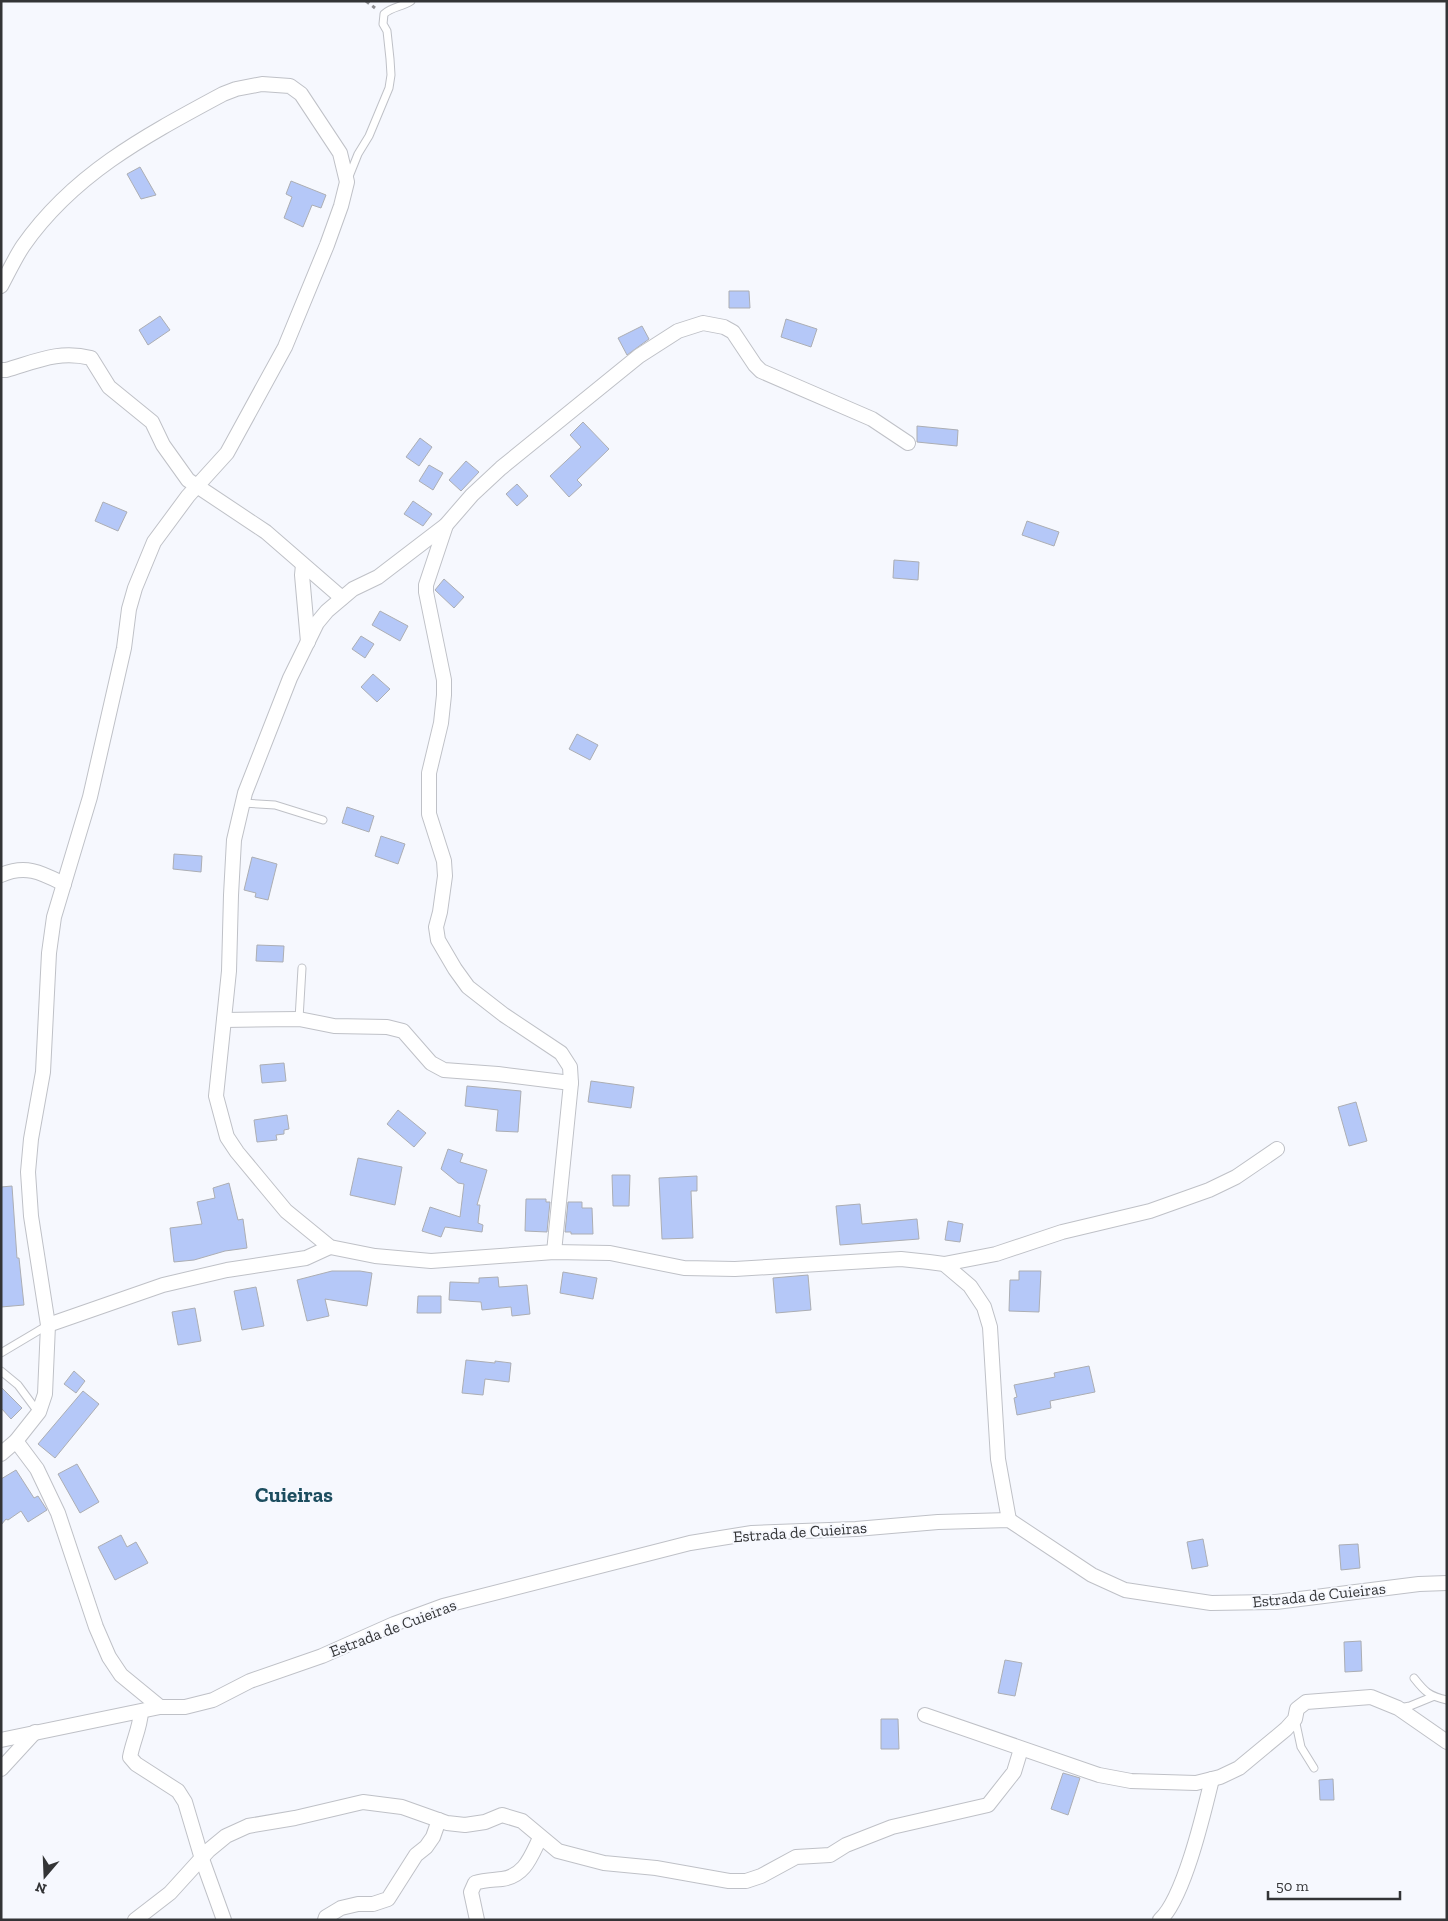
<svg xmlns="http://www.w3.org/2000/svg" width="1448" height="1921" viewBox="0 0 1448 1921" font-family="'Zilla Slab',serif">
<rect width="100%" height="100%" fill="#f6f8fe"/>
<g fill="#b5c8f8" stroke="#acaeb3">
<path d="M140 167 156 195 141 199 127 174Z"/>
<path d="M291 181 326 195 321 208 312 205 303 227 284 218 292 197 286 194Z"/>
<path d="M729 291H749L750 308H729Z"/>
<path d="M160 316 170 330 148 345 139 330Z"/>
<path d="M786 319 817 329 811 347 781 337Z"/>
<path d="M642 326 649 339 627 355 618 338Z"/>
<path d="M583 422 609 449 577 480 582 485 569 497 550 476 581 447 570 435Z"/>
<path d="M917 426 958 430 957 446 917 442Z"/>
<path d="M420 438 432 447 419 466 406 457Z"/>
<path d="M466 461 479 472 461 491 449 480Z"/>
<path d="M429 465 443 473 433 490 419 481Z"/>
<path d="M517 484 528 496 517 506 506 494Z"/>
<path d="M413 501 432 514 423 526 404 514Z"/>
<path d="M103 502 127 512 118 531 95 521Z"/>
<path d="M1027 521 1059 532 1054 546 1022 535Z"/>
<path d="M894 560 919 562 918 580 893 578Z"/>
<path d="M444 579 464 597 454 608 435 590Z"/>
<path d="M380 611 408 626 400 641 372 625Z"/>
<path d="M361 636 374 644 365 658 352 649Z"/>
<path d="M373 674 390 689 377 702 361 687Z"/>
<path d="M577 734 598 745 590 760 569 749Z"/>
<path d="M347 807 374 816 369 832 342 823Z"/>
<path d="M381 836 405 844 398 864 375 856Z"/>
<path d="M174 854 202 856 201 872 173 869Z"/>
<path d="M252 857 277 864 268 900 255 897 256 893 244 890Z"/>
<path d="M257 945 284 946 283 962 256 961Z"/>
<path d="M284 1063 286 1081 262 1083 260 1065Z"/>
<path d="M591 1081 634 1087 631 1108 588 1102Z"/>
<path d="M467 1086 521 1091 518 1132 496 1131 498 1110 465 1106Z"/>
<path d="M1356 1102 1367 1141 1349 1146 1338 1107Z"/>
<path d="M398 1110 426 1133 414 1147 387 1124Z"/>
<path d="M287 1115 289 1129 284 1130V1134L276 1135 277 1140 257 1142 254 1120Z"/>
<path d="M448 1149 463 1154 460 1162 487 1170 477 1205H480L478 1223 483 1225 482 1232 445 1227 441 1237 422 1231 430 1207 460 1217 464 1184 458 1183 441 1169Z"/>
<path d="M358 1158 402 1167 395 1205 350 1195Z"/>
<path d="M612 1175H630L629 1206H613Z"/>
<path d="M697 1176V1191H691L693 1238 662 1239 659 1178Z"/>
<path d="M229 1183 238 1220 243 1219 247 1248 225 1251 194 1260 174 1262 170 1228 202 1224 197 1202 215 1198 213 1188Z"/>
<path d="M12 1186 17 1258H19L24 1305 1 1307V1187Z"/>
<path d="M526 1199H546V1202H550L547 1232 525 1231Z"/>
<path d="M568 1202H582V1208H592L593 1234H571V1232H565Z"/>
<path d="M860 1204 862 1224 917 1219 919 1239 840 1245 836 1206Z"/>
<path d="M948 1221 963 1224 960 1242 945 1240Z"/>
<path d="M332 1271H360L372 1273 367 1306 325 1299 329 1316 307 1321 297 1280Z"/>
<path d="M1019 1271H1041L1039 1312 1009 1311 1010 1280H1019Z"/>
<path d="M563 1272 597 1278 593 1299 560 1293Z"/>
<path d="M808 1275 811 1310 776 1313 773 1278Z"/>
<path d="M498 1277 499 1287 527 1285 530 1314 512 1316 511 1307 482 1310 481 1302 449 1300 450 1282 479 1283V1278Z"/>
<path d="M256 1287 264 1326 242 1330 234 1291Z"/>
<path d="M418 1296H441V1313H417Z"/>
<path d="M195 1308 201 1341 178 1345 172 1312Z"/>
<path d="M466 1360 495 1363V1361L511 1363 509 1382 485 1379 483 1395 462 1393Z"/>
<path d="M1089 1366 1095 1392 1050 1401 1051 1408 1017 1415 1014 1398 1017 1397 1014 1385 1055 1377 1054 1373Z"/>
<path d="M74 1371 85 1381 76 1393 64 1384Z"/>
<path d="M1 1387 22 1408 11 1419 1 1408Z"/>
<path d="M83 1391 99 1404 55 1458 38 1444Z"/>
<path d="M77 1464 99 1502 80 1513 58 1474Z"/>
<path d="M16 1470 34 1498 38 1496 47 1510 28 1522 21 1511 8 1520 6 1519 1 1525V1479Z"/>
<path d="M121 1535 127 1547 136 1542 148 1563 115 1580 98 1547Z"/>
<path d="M1203 1539 1208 1566 1192 1569 1187 1542Z"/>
<path d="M1358 1544 1360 1568 1341 1570 1339 1545Z"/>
<path d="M1361 1641 1362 1671 1345 1672 1344 1642Z"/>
<path d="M1005 1660 1022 1663 1015 1696 998 1693Z"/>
<path d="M881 1719H898L899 1749H881Z"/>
<path d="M1063 1773 1080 1778 1068 1815 1051 1809Z"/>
<path d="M1333 1779 1334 1800H1320L1319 1780Z"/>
</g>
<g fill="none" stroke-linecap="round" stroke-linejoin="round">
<g stroke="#bfc1c7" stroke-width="9">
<g id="service">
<path d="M348 179 358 154 369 136 389 88 391 75 390 59 387 31 383 24 384 14C391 7 402 7 411 1"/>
<path d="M242 803 275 805 323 820"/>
<path d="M299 1019 302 968"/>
<path d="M1 1353 48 1325"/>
<path d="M1 1371 18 1385 38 1412"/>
<path d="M1414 1678C1425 1692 1429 1696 1447 1700"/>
<path d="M1399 1708 1410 1706 1432 1697"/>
<path d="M1295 1719 1301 1747 1314 1768"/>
</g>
</g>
<g stroke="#bfc1c7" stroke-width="16">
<g id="minor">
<path d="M1 286C8 273 15 258 23 246 74 173 147 135 223 94L236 89 262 84 290 86 301 94 340 153 347 182 341 206 327 245 285 347 227 453 188 496 154 542 135 588 129 609 124 648 90 797 54 917 49 953 43 1072 31 1139 28 1172 31 1216 48 1325 45 1394 39 1412 16 1441 1 1454"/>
<path d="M1 370H6C37 361 59 350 91 358L109 387 152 422 163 445 188 480 266 532 342 598"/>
<path d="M908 443 872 419 761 371 755 365 733 332 724 327 703 323 678 331 639 356 501 468 472 495 446 525 378 577 353 589 327 611 317 623 290 678 245 793 234 840 231 895 229 971 216 1096 227 1137 237 1152 286 1211 330 1247 375 1256 431 1261 554 1252 610 1253 684 1268 735 1269 901 1259 929 1262 944 1264 970 1286 984 1307 990 1327 998 1459 1009 1520"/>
<path d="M446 525 426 585V592L444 680V695L441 723 429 773V814L444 861 445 876 440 912 436 927 438 940 455 969 468 987 504 1015 561 1053 570 1067 571 1083 554 1252"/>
<path d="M303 565 302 575 308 642"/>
<path d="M1 875C26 864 42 873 64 884"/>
<path d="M224 1020 299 1019 334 1026 387 1027 403 1031 431 1063 444 1070 498 1074 571 1083"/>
<path d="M944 1264 996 1254 1062 1232 1150 1211 1209 1190 1236 1177 1277 1149"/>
<path d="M48 1325 163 1285 227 1270 306 1258 330 1247"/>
<path d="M16 1441 37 1469 58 1513 96 1627 109 1657 121 1675 160 1707"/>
<path d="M141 1712C140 1728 133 1741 130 1757L136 1764 178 1791 185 1802 202 1859 224 1920"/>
<path d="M925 1715 1099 1775 1131 1781 1196 1783 1220 1777 1239 1768 1286 1729 1295 1719 1297 1709 1306 1702 1371 1697 1398 1708 1447 1742"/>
<path d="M1 1740 160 1707H185L213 1700 250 1681 322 1656 394 1624 443 1606 690 1543 752 1533 856 1529 938 1522 1009 1520 1092 1575 1125 1590 1211 1603 1276 1602 1419 1584 1447 1583"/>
<path d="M1 1769 35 1732"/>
<path d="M135 1920 170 1893 209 1850 226 1836 248 1826 295 1818 363 1802 402 1807 447 1823 465 1825 485 1822 502 1815 522 1821 558 1851 604 1863 656 1868 729 1881H746L761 1876 796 1857 830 1855 846 1845 892 1827 988 1805 1014 1772 1021 1749"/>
<path d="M325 1920 326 1917 341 1908 358 1904H373L388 1899 416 1855 426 1847 433 1837 439 1820"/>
<path d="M477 1920 471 1892 475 1883C484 1880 493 1880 502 1879 525 1876 531 1856 540 1838"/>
<path d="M1160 1920C1184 1898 1204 1812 1212 1779"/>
</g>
</g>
<path stroke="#8d8e92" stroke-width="3" stroke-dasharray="4 4" stroke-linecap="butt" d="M366 1 375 8"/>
<use href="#service" stroke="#fff" stroke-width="7"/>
<use href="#minor" stroke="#fff" stroke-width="14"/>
</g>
<g text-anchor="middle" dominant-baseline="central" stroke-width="4" stroke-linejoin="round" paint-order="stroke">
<g font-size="16" fill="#333436" stroke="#f6f8fe">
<text transform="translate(800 1532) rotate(-4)">Estrada de Cuieiras</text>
<text transform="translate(1319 1595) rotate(-6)">Estrada de Cuieiras</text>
<text transform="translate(393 1628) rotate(-21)">Estrada de Cuieiras</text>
</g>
<g font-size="21" font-weight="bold" fill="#1c4d5f" stroke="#f6f8fe">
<text x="294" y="1494">Cuieiras</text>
</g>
</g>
<rect width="1448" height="1921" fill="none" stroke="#333436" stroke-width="5"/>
<g transform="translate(45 1876) rotate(199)" stroke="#f6f8fe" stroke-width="4" paint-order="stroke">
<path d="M0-4L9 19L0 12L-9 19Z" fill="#333436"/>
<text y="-8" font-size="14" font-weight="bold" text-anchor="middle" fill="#333436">N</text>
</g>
<path d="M1268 1891v8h132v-8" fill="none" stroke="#333436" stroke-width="2.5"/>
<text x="1276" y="1891" font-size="15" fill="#333436" stroke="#f6f8fe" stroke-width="4" paint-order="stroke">50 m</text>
</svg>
